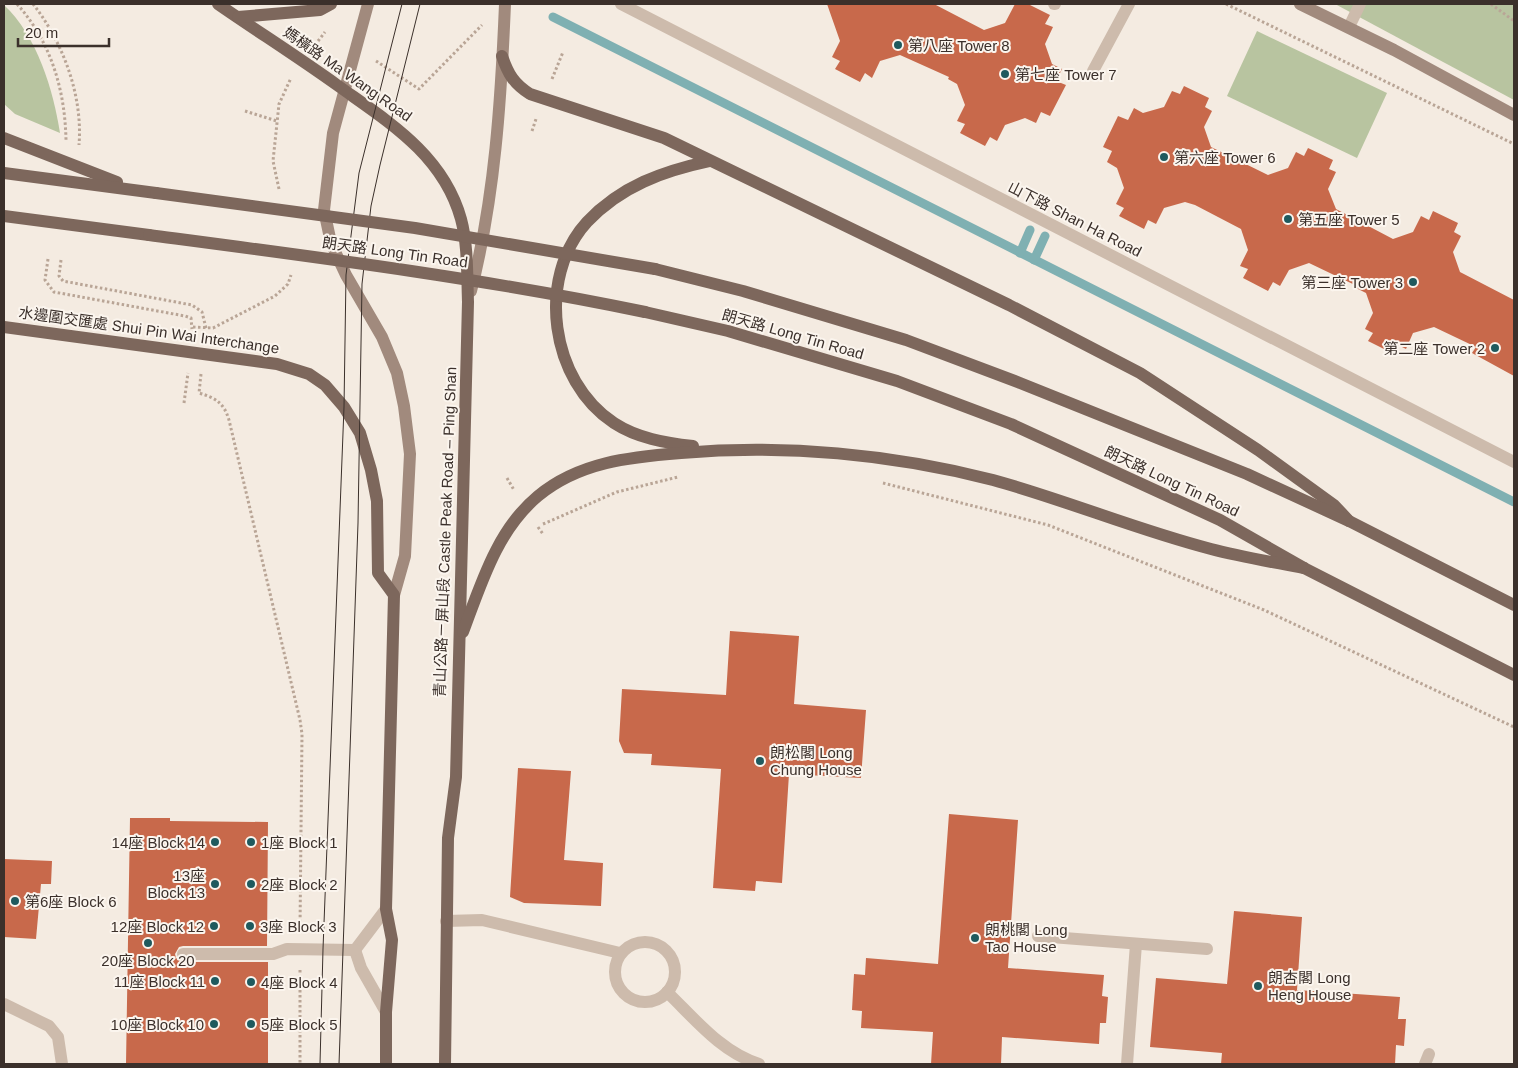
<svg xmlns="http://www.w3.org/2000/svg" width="1518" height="1068" viewBox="0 0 1518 1068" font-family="Arial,'Noto Sans TC',sans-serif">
<rect width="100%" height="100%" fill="#f4ebe1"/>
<g fill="#b8c4a0">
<path d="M1335 4H1514V100Z"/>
<path d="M4 5C37 36 53 89 60 133L15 114 4 104Z"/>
<path d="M1257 31 1387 93 1357 158 1227 96Z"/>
</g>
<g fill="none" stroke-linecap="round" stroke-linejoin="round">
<g stroke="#7fb0b2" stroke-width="9">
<path d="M553 17C873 179 1195 339 1514 502"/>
<path d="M1020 253 1030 230"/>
<path d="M1034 260 1045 236"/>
</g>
</g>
<g fill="#c8694b">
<path d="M827 4H934L984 30 1005 23 1015 4H1028L1050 15 1045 24 1053 27 1045 44 1052 64 1062 69 1056 81 1066 85 1050 116 1041 112 1036 123 1025 118 1005 125 997 141 990 137 985 146 960 133 965 124 957 121 965 105 957 84 948 79 949 77 900 55 880 61 872 78 865 73 860 82 835 69 840 61 832 57 840 41Z"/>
<path d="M1184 86 1209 98 1205 107 1212 111 1204 127 1211 147 1268 175 1288 168 1296 152 1304 156 1308 148 1333 160 1329 169 1336 172 1328 189 1336 209 1393 239 1413 232 1421 216 1429 220 1433 211 1458 223 1454 232 1461 236 1453 252 1460 272 1514 300V376L1472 353 1476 347 1434 327 1413 333 1406 349 1398 345 1394 354 1368 341 1373 333 1365 329 1373 313 1366 293 1356 288 1357 286 1309 263 1289 270 1280 286 1273 282 1268 291 1243 278 1248 269 1240 266 1248 250 1241 229 1195 205 1185 202 1164 208 1156 224 1148 220 1144 229 1119 216 1124 208 1116 204 1124 188 1117 168 1107 162 1112 151 1103 147 1118 116 1128 120 1134 108 1143 113 1164 107 1172 91 1180 94Z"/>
<path d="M730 631 799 636 794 704 866 710 861 778 789 774 782 883 756 881 755 891 713 888 721 769 651 765 652 754 624 753 619 741 622 689 726 695Z"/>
<path d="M518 768 571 771 564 860 603 863 601 906 524 903 510 897Z"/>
<path d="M949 814 1018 820 1008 968 1104 975 1102 996 1108 997 1106 1023H1100L1099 1044 1002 1037 1001 1064H931L933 1032 861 1028 862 1011 852 1010 854 974 865 975 866 958 938 964Z"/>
<path d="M130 818H170V821L268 822 267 946H183L179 947 175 954 176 958 183 962H268V1064H126Z"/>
<path d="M4 859 52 861 51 884H41L36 939 4 937Z"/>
<path d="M1234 911 1302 917 1297 990 1400 997 1398 1019H1406L1404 1046 1396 1045 1395 1064H1221L1222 1053 1150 1047 1156 978 1227 984Z"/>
</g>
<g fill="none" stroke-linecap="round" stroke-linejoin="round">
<g stroke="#b9a596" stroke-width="3" stroke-dasharray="2.5 2.5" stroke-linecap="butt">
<path d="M17 4C51 42 65 90 66 140"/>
<path d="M33 4C63 42 83 96 79 145"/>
<path d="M1226 4 1514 144"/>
<path d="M1491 4 1514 21"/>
<path d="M315 45 325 32"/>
<path d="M376 61 419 89 482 25"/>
<path d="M552 79 563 52"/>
<path d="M245 111 277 121"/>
<path d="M532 131 536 119"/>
<path d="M279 189 273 161 279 104 291 78"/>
<path d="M48 259 45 280 54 292 185 316 191 318 192 329"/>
<path d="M61 260 59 276 63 281 192 305 202 312 206 328"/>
<path d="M193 327 213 328 275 296 288 284 291 275"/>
<path d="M201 374 199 393C216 398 224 403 229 420L300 720 302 734 300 928"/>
<path d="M184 403 188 373"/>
<path d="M507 478 514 490"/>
<path d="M883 483 1048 525 1264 610 1514 727"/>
<path d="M543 524 617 492 678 477"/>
<path d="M538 527 543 534"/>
<path d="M300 970V1064"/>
</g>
<g stroke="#cdbbac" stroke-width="12">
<path d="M1349 27 1360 4"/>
<path d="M1038 936 1207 949"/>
<path d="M355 950 361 968 386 1012"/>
<path d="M355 950 386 909"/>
<path d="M183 954H273L287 949 355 950"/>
<path d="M667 992C695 1019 721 1052 759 1064"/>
<path d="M4 1004 49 1026 58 1037 62 1064"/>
<path d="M1127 1064 1136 944"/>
<path d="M1425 1064 1429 1054"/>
</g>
<g stroke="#cdbbac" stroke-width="12">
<path d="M621 4 1514 462"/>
<path d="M1054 4H1055"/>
<path d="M1093 71 1129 4"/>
<path d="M446 921 482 920 620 953"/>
<circle cx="645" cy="972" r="30"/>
</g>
<g stroke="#a18a7d" stroke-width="12">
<path d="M368 4 333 133 324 210 331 243 346 275 382 337 397 373 404 406 410 454 405 556 394 595"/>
<path d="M1300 4 1394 50 1514 115"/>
<path d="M471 291C495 197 501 100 505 4"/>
</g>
<g stroke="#7d675c" stroke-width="12">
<path d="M218 4C257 31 298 57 337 85 387 121 443 154 461 219 468 245 467 275 468 302L456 777 448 838 445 1064"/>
<path d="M238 17 320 10 331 4"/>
<path d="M502 56C508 74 514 84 530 94L664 138 1009 305 1140 373 1258 450 1334 505 1349 521"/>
<path d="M4 138 117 182"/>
<path d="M4 173 156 193"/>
<path d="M4 216 149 235"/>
<path d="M655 269 743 291 906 340 1020 383 1247 474 1349 521 1514 605"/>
<path d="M645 312 728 331 897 381 1011 424 1220 520 1304 568 1514 675"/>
<path d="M4 327 277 364 309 374 325 385 344 407 360 433 371 470 377 501 378 573 394 595 386 909 392 940 386 1012V1064"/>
<path d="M693 446C665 443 637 438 614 423 550 381 536 278 587 222 621 186 663 171 710 161"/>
<path d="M463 632C481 584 497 530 538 496 579 462 630 457 681 453 784 444 892 454 993 480 1066 500 1137 530 1211 549 1241 557 1273 562 1304 568"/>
</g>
<g stroke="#3b302b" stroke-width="1">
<path d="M320 1064 323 949 344 407 346 275 359 173 402 4"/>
<path d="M339 1064 358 523 362 284 371 206 380 165 420 4"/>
</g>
<g stroke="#7d675c" stroke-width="12">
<path d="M156 193 415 228 655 269"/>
<path d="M149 235C316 257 481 278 645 312"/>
</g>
</g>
<g fill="#1f5a5e" stroke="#fbf5ee" stroke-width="2">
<circle cx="898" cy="45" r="5"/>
<circle cx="1005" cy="74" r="5"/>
<circle cx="1164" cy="157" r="5"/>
<circle cx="1288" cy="219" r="5"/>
<circle cx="1413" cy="282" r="5"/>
<circle cx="1495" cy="348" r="5"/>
<circle cx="760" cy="761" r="5"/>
<circle cx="215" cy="842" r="5"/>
<circle cx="251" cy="842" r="5"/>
<circle cx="215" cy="884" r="5"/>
<circle cx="251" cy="884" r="5"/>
<circle cx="15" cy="901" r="5"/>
<circle cx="214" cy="926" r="5"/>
<circle cx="250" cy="926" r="5"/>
<circle cx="975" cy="938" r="5"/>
<circle cx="148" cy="943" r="5"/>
<circle cx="215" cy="981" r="5"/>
<circle cx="251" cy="982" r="5"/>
<circle cx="1258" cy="986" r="5"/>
<circle cx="214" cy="1024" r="5"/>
<circle cx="251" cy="1024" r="5"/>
</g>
<g text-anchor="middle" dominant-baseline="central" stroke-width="4" stroke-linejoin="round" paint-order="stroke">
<g font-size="15" fill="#3b302b" stroke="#fbf5ee" text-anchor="start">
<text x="908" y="45">第八座 Tower 8</text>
<text x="1015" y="74">第七座 Tower 7</text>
<text x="1174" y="157">第六座 Tower 6</text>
<text x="1298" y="219">第五座 Tower 5</text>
<text x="1403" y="282" text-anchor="end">第三座 Tower 3</text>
<text x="1485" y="348" text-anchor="end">第二座 Tower 2</text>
<text x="770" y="752">朗松閣 Long<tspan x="770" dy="17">Chung House</tspan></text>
<text x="205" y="842" text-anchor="end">14座 Block 14</text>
<text x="261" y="842">1座 Block 1</text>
<text x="205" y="875" text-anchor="end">13座<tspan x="205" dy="17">Block 13</tspan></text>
<text x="261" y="884">2座 Block 2</text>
<text x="25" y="901">第6座 Block 6</text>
<text x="204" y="926" text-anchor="end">12座 Block 12</text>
<text x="260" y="926">3座 Block 3</text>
<text x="985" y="929">朗桃閣 Long<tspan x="985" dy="17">Tao House</tspan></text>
<text x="148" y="960" text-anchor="middle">20座 Block 20</text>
<text x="1268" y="977">朗杏閣 Long<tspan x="1268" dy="17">Heng House</tspan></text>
<text x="205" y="981" text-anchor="end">11座 Block 11</text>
<text x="261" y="982">4座 Block 4</text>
<text x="204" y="1024" text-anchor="end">10座 Block 10</text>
<text x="261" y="1024">5座 Block 5</text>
</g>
<g font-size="15" fill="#3b302b" stroke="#fbf5ee">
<text transform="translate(348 74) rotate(35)">媽橫路 Ma Wang Road</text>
<text transform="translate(1075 219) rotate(27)">山下路 Shan Ha Road</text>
<text transform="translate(395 252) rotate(8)">朗天路 Long Tin Road</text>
<text transform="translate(149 330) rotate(8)">水邊圍交匯處 Shui Pin Wai Interchange</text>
<text transform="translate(793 334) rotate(16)">朗天路 Long Tin Road</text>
<text transform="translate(1172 481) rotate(25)">朗天路 Long Tin Road</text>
<text transform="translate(445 532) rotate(-88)">青山公路－屏山段 Castle Peak Road – Ping Shan</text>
</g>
</g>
<rect width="1518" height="1068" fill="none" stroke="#3b302b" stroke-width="10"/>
<path d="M18 38v8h91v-8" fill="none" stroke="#3b302b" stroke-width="2.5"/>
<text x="25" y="38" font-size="15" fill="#3b302b" stroke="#fbf5ee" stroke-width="4" paint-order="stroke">20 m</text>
</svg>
